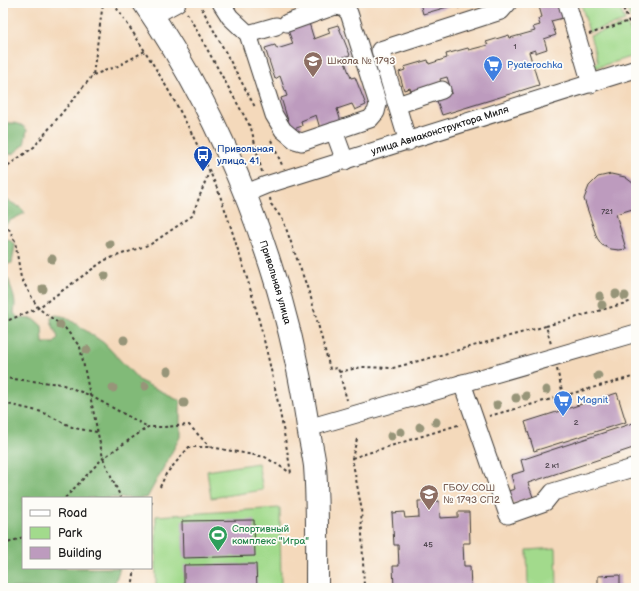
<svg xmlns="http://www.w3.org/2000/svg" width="639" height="591" viewBox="0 0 639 591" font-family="'Balsamiq Sans',sans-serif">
<rect width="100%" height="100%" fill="#fdfcf7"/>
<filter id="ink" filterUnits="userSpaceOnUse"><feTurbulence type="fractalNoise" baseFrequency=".025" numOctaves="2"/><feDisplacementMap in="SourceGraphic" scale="8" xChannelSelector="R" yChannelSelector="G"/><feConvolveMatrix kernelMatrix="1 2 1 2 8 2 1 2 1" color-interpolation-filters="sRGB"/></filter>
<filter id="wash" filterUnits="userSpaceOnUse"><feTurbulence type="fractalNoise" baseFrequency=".012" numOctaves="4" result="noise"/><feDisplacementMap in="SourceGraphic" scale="16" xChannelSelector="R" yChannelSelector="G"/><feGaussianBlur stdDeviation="0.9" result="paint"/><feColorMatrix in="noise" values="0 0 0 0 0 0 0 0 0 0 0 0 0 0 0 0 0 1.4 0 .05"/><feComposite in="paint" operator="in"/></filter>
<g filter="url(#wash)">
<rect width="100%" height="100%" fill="#f4d9bb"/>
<g fill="#a2da8c" stroke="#5f7b54">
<path d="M581 3H618L625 21 589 32Z"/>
<path d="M624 3H636V18L631 19Z"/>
<path d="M627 24 636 46V55L592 69 590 65 598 62 590 35Z"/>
<path d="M258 463 263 490 211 498 207 471Z"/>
<path d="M280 508 281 588H156V516Z"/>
<path d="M556 548 557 588H528L527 550Z"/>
</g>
<g fill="#81ba78" stroke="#4e6b4a">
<path d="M3 123C12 123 21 122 27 130L24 145 14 153 3 156Z"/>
<path d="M3 198 21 208 25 213 9 221 3 228Z"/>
<path d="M3 237 11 241 15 245 12 263 3 265Z"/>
<path d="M3 277 9 280C12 295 17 298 14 313L18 318 34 319 42 326 43 343H54L58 339C57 331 51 326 51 318L56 315 66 317 104 343 140 381 180 400V437L147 498H23V568H120L113 588H3Z"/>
</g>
<g id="blocks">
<g fill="#bd9bbe">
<path d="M420 3H454V5L423 14Z"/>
<path d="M538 3 559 5 563 18 551 21 556 35 544 39 547 49 535 53V50L529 52 539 85 442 115 436 98 452 93 447 77 440 79 441 83 411 92 410 88 404 90 399 72 405 70 404 67 428 60 429 64 447 58 446 54 468 48 469 50 488 45 486 42 509 35 510 38 535 31 533 27 540 25 538 19 542 17Z"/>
<path d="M309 23 314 39 330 33 328 28 338 25 350 55 343 57 351 78 355 77 366 105 355 110 352 104 337 109 342 125 321 132 316 115 301 121 302 126 291 130 281 98 287 96 280 76 275 79 265 48 275 45 277 49 293 44 288 30Z"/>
<path d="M611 174 625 177 634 184 636 192V208L616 214 626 249 619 250 611 249 602 245 597 238 584 199 589 186 598 177Z"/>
<path d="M617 393 626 422 534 451 525 422Z"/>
<path d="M636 422V447L528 483 533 497 513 504 508 491 515 489 511 475 524 471 521 460Z"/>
<path d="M418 501H439L440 518 458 517V512H469L470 543H463L464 566H470L471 588H394L393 566H399L398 545H394L392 513 404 512 405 518 419 517Z"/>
<path d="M254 520 255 556 183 558 182 521Z"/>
<path d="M256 564 257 588H184V565Z"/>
<path d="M620 575V588H598V576Z"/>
</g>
</g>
</g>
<g filter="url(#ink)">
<use href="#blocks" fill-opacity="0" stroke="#3c3834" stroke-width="1"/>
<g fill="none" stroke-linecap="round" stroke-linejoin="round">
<g stroke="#3c3834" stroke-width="19">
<g id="minor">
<path d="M221 3 230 17 248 34 274 115 283 130 295 140 302 142 370 119 376 112 378 104 349 13 343 7 335 6 287 23"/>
<path d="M567 3 591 84"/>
<path d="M153 16 177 3"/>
<path d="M248 34 276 26"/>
<path d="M397 105 442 90"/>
<path d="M334 131 345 161"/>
<path d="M408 142 380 50 501 11 508 3"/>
<path id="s1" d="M244 194 266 185 636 69"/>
<path d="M462 383 508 515 545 502 553 492 636 467"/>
<path d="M308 428 636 333"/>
</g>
</g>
<g stroke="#3c3834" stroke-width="24">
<g id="major">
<path id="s2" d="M144 3C227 124 285 275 307 420 309 436 313 451 315 466 318 507 317 548 317 588"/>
</g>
</g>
<g stroke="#3c3834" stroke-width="2" stroke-dasharray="3 3" stroke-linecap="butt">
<path d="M113 3C150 56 183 112 209 170 221 195 229 221 237 247 262 321 278 396 291 473"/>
<path d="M199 3 255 107"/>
<path d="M457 3 459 9"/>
<path d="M621 3 636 39"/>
<path d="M187 13 251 128 262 172"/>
<path d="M589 34 636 19"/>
<path d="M93 75 118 66 145 51"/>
<path d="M271 140 282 165"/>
<path d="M3 169 34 147 93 75 103 3"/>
<path d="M270 198 271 204 283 220 311 298 330 369 338 368 347 400"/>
<path d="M3 225 9 229 15 241 21 278 38 308 65 328 80 347 103 458 121 498"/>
<path d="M3 319 9 320 38 308 105 260 151 244 192 216 209 172"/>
<path d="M546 326 636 300"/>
<path d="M557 369 563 395"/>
<path d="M339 372 362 367 393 368 546 326 551 344"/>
<path d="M3 378 61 384 89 395 148 427"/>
<path d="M3 403 42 412 74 428 97 432"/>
<path d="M489 416 636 376"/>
<path d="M357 439 352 458 361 506 364 588"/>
<path d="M352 458 461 424"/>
<path d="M160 487 166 474 189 447H210L265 457 291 473"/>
<path d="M65 498 103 458 148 427H163L189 425 210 447"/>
<path d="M151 504 153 500"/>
<path d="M3 545 23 537"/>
<path d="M132 588 135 568"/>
</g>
<use href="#minor" stroke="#fff" stroke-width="17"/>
<use href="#major" stroke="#fff" stroke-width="22"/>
</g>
<g fill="#979579">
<circle cx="110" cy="244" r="4.5"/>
<circle cx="52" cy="259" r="4.5"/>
<circle cx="105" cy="276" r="4.5"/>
<circle cx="43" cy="289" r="4.5"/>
<circle cx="616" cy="294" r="4.5"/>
<circle cx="600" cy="296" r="4.5"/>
<circle cx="625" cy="296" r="4.5"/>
<circle cx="602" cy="305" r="4.5"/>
<circle cx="60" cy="325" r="4.5"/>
<circle cx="124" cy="340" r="4.5"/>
<circle cx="87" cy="350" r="4.5"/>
<circle cx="168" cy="371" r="4.5"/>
<circle cx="598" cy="376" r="4.5"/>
<circle cx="145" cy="386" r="4.5"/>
<circle cx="113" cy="388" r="4.5"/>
<circle cx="546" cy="390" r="4.5"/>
<circle cx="526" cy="396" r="4.5"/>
<circle cx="516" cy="398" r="4.5"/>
<circle cx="184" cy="403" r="4.5"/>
<circle cx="497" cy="405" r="4.5"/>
<circle cx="436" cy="422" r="4.5"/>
<circle cx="420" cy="427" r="4.5"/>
<circle cx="401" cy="432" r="4.5"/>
<circle cx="391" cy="436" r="4.5"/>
</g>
</g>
<defs>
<g id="school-pin" transform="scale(1)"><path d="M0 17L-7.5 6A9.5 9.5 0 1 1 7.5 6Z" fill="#8d6e63" stroke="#fdfcf7"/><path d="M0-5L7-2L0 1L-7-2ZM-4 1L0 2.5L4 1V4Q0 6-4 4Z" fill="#fff"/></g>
<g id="supermarket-pin" transform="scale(1)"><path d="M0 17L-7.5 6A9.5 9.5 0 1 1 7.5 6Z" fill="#3f7fe0" stroke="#fdfcf7"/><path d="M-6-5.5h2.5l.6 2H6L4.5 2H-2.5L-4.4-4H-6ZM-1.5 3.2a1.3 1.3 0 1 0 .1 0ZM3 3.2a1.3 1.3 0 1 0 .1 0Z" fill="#fff"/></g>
<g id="bus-pin" transform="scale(1)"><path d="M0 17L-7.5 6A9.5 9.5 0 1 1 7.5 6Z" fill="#1a4fb4" stroke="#fdfcf7"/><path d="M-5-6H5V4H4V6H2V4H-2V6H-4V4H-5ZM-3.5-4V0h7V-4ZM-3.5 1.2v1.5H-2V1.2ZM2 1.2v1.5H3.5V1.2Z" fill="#fff"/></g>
<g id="stadium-pin" transform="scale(1)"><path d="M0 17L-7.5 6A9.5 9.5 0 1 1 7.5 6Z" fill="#2e9e5b" stroke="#fdfcf7"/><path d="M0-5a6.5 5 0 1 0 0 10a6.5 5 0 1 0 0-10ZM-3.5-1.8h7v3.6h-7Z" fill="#fff"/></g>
</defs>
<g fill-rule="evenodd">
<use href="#school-pin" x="313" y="61"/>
<use href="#supermarket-pin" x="493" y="65"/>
<use href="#bus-pin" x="203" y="155"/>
<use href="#supermarket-pin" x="563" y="400"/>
<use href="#school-pin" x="429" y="494"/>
<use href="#stadium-pin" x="218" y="535"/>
</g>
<g text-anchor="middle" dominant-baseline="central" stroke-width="3.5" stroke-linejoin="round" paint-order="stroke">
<g font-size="8" fill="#443c44">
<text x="515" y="46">1</text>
<text x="607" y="211">721</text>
<text x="576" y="422">2</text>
<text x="552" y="465">2 к1</text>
<text x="428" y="544">45</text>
</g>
<g font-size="10" fill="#785e54" stroke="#fdfcf7" text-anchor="start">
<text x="327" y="61">Школа № 1793</text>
<text x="443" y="488">ГБОУ СОШ<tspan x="443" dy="12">№ 1793 СП2</tspan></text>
</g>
<g font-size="10" fill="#366cbe" stroke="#fdfcf7" text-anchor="start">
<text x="507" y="65">Pyaterochka</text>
<text x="577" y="400">Magnit</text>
</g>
<g font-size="10" fill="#1c1c1c" stroke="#fdfcf7">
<text stroke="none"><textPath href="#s1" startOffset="206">улица Авиаконструктора Миля</textPath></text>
<text stroke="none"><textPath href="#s2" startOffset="310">Привольная улица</textPath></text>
</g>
<g font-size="10" fill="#164399" stroke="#fdfcf7" text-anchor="start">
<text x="217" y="149">Привольная<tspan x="217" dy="12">улица, 41</tspan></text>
</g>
<g font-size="10" fill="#27864d" stroke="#fdfcf7" text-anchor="start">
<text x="232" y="529">Спортивный<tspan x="232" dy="12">комплекс "Игра"</tspan></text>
</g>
</g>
<rect width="639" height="591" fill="none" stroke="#fdfcf7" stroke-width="16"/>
<rect x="22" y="497" width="130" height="72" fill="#fdfcf7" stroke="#a3a29f"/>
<rect x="30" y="510" width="20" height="6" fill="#ffffff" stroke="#a3a29f"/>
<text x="58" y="517" font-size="12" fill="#1c1c1c">Road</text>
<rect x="30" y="527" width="20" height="12" fill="#a2da8c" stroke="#a3a29f"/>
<text x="58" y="537" font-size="12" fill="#1c1c1c">Park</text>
<rect x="30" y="547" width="20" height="12" fill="#bd9bbe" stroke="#a3a29f"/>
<text x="58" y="557" font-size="12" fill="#1c1c1c">Building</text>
</svg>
